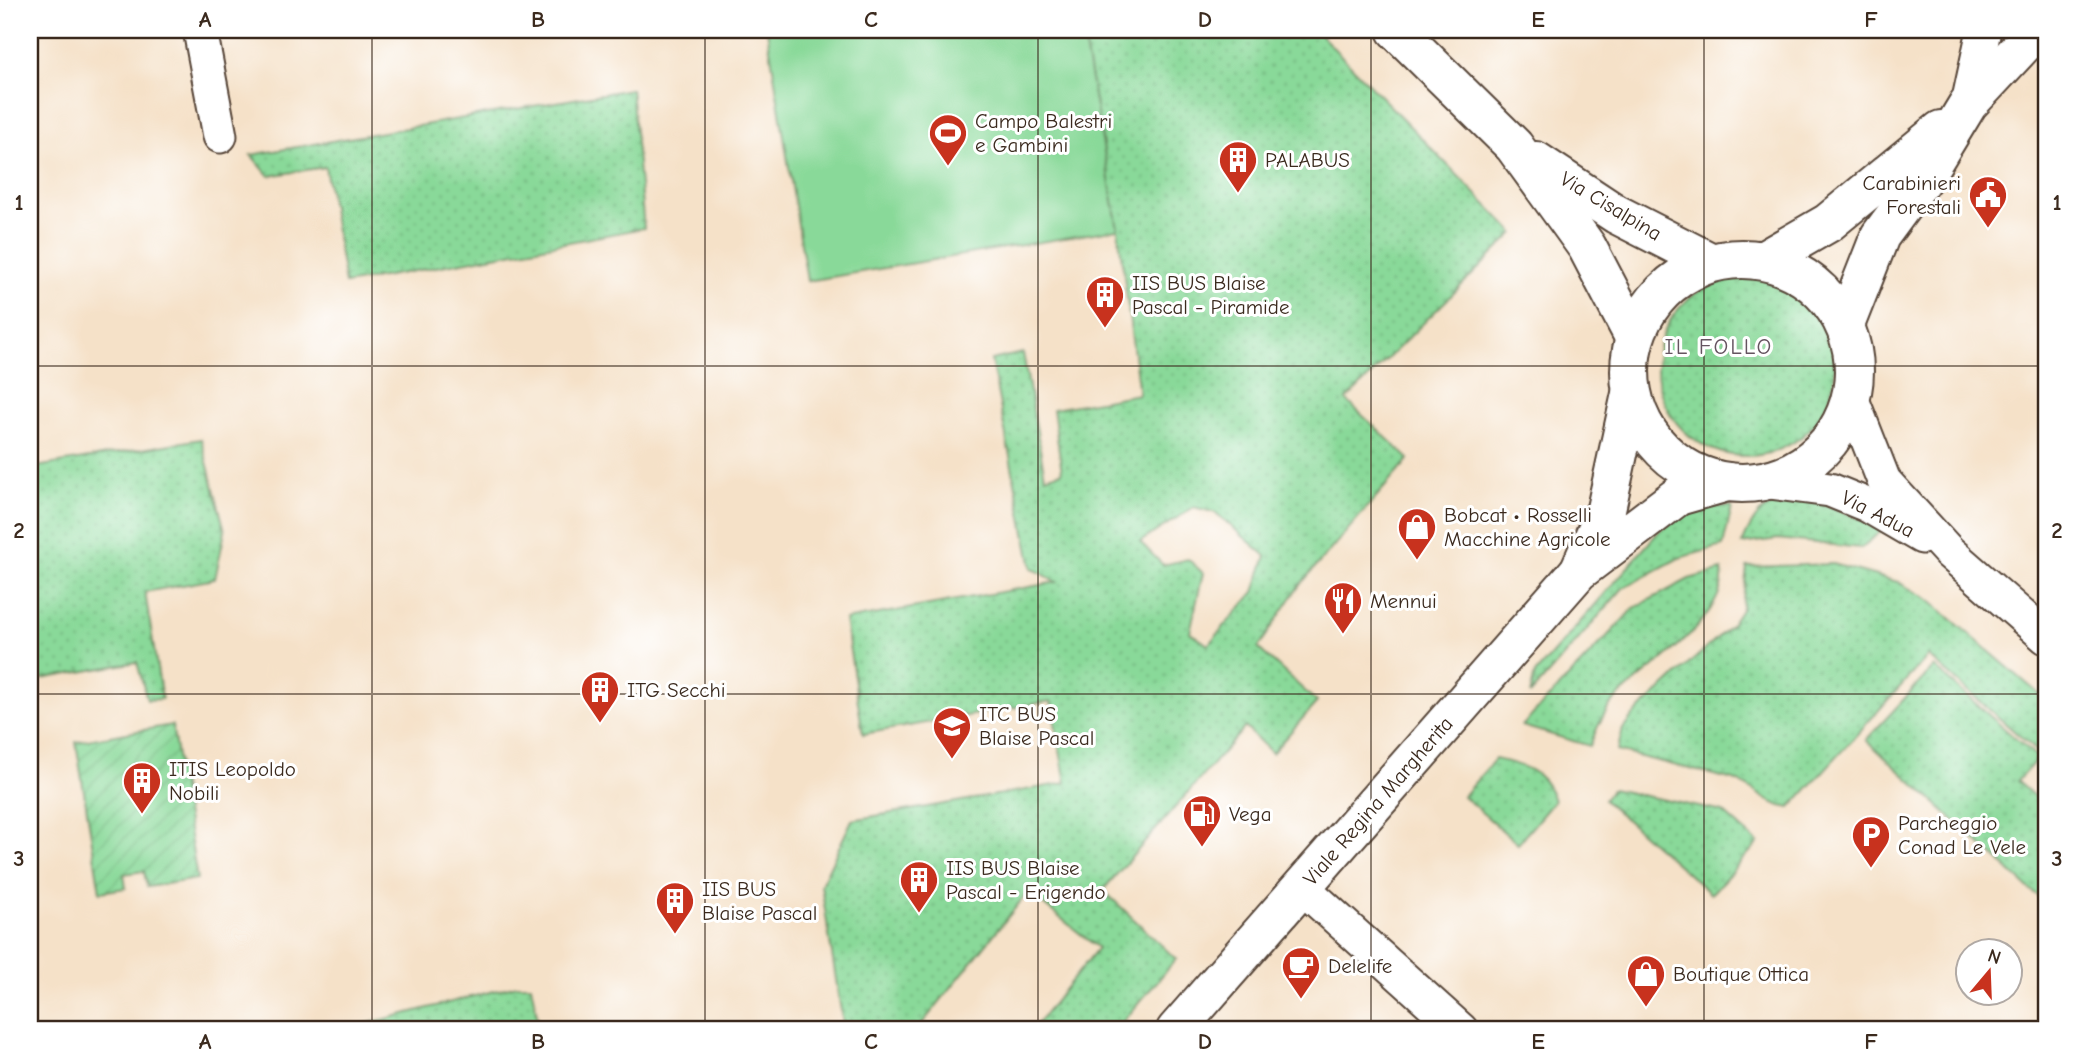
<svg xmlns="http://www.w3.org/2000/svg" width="2076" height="1060" viewBox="0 0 2076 1060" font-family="'Comic Neue',sans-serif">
<defs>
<pattern id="grass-dots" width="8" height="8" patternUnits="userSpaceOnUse" patternTransform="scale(1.75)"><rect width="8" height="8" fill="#89d999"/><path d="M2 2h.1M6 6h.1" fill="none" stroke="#77ba83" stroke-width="1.8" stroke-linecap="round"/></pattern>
<pattern id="garden-furrows" width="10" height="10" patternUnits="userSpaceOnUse" patternTransform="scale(1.75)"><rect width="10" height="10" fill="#89d999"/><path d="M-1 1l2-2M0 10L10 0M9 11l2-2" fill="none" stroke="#77ba83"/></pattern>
</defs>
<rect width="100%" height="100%" fill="#fff"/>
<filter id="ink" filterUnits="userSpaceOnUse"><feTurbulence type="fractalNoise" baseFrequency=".0143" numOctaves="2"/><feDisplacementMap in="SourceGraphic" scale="14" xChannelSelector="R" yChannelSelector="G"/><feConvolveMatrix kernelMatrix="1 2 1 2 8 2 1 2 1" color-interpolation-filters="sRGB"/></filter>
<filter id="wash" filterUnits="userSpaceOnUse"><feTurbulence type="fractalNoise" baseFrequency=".00686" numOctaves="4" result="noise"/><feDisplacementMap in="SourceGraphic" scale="28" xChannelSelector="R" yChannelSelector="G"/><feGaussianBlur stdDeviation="1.57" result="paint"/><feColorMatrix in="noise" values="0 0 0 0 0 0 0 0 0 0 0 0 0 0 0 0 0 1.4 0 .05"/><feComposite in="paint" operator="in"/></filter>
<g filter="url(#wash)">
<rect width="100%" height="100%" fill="#f5e1c8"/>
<g fill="url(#grass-dots)" stroke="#62825c" stroke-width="2" fill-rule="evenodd">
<path d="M1082 30H1316L1514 233 1346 400 1409 459 1299 586 1258 648 1317 702 1272 753 1245 727 1103 890 1176 959 1116 1030H1032L1098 948 1028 892 917 1030H844L821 885 852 820 1066 783 1051 701 863 734 845 620 1057 582 1032 568 991 360 1023 353 1045 477 1062 472 1053 409 1139 394 1118 229ZM1194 507 1216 513 1266 556 1254 592 1208 645 1190 632 1203 573 1188 559 1163 565 1140 542Z"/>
<path d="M631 89 644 228 345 284 325 167 269 176 251 155Z"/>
<circle cx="1746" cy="367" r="89"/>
<path d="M201 439 225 531 215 579 145 592 162 699 147 700 137 662 30 681V468Z"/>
<path d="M1793 500 1820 502 1884 529 1861 548 1778 539 1742 544C1753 517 1762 503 1793 500Z"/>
<path d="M1713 506 1732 507 1723 546 1679 558 1623 588 1530 695 1535 674 1660 530 1687 514Z"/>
<path d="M1833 564 1898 582 1928 599 2046 700V759L1928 656 1790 808C1766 805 1755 788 1734 780L1617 751 1623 729 1633 716 1731 625 1742 608 1747 567Z"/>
<path d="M1722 570C1729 617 1647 669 1616 699 1603 712 1596 730 1590 746L1522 726 1634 608 1689 579Z"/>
<path d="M1934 667 2038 758 2017 781 2046 807V904L1866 740Z"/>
<path d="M1495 759C1523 765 1545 770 1554 801L1518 844 1463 796Z"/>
<path d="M1612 789 1723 812 1758 843 1711 894 1604 800Z"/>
<path d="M517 985H531L540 1030H343Z"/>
</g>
<path fill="url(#garden-furrows)" stroke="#62825c" stroke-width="2" d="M172 725 197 879 147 887 144 871 124 874 126 888 100 892 76 742Z"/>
<path fill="#89d999" stroke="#62825c" stroke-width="2" d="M767 30H1082L1118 229 807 281Z"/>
</g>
<g filter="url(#ink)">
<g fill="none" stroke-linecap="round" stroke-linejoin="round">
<g stroke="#574538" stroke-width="37">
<g id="minor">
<path d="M200 30 220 136"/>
<path d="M1968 104 1984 30"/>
<path d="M1851 397 1884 481 1949 552 2046 637"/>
<path d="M1762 481 1830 490 1867 505 1922 537"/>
<path d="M1302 887 1461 1030"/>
</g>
</g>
<g stroke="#574538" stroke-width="42">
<g id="tertiary">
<path d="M1580 569 1606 509 1631 394"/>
<path d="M1176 1030 1579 571 1678 496 1727 482"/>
</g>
</g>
<g stroke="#574538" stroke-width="42">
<g id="secondary">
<path d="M1396 30 1514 146 1587 247 1634 337"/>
<path d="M1536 161 1616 214 1710 262"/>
<circle cx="1742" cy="371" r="112"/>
<path d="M1764 260 1828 223 1941 130"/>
<path d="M1845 325 1880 236 1925 175 1968 104 2037 30"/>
</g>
</g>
<use href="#minor" stroke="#fff" stroke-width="33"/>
<use href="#tertiary" stroke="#fff" stroke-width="38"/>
<use href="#secondary" stroke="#fff" stroke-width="38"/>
</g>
</g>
<path fill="none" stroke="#3b2a1e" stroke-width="2" stroke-opacity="0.55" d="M372 30V1030M705 30V1030M1038 30V1030M1371 30V1030M1704 30V1030M30 366H2046M30 694H2046"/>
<defs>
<g id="stadium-pin" transform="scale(2.0125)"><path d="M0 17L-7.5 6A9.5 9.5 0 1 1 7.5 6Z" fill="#c8321e" stroke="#fff"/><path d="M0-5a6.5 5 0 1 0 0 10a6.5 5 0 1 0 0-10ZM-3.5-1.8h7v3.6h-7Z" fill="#fff"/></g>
<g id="building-pin" transform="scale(2.0125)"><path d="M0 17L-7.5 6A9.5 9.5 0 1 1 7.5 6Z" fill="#c8321e" stroke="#fff"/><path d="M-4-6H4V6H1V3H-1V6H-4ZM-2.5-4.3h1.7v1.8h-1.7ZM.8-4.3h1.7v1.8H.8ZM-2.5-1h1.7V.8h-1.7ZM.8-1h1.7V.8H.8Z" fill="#fff"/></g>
<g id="civic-pin" transform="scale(2.0125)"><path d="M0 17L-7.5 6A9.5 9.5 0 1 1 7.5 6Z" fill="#c8321e" stroke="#fff"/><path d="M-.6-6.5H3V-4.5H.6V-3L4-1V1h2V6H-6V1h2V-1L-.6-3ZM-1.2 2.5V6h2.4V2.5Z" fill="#fff"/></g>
<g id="shop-pin" transform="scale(2.0125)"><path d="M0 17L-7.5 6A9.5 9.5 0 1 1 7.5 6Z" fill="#c8321e" stroke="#fff"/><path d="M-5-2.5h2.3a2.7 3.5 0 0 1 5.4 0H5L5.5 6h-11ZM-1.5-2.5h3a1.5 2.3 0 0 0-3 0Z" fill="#fff"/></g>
<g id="restaurant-pin" transform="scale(2.0125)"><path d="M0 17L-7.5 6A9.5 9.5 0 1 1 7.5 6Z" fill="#c8321e" stroke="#fff"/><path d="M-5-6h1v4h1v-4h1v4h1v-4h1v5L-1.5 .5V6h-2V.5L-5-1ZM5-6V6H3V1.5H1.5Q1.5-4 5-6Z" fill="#fff"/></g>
<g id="university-pin" transform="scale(2.0125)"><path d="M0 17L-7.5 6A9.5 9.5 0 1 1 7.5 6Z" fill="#c8321e" stroke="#fff"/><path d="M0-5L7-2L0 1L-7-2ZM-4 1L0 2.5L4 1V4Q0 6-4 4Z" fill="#fff"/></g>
<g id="fuel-pin" transform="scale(2.0125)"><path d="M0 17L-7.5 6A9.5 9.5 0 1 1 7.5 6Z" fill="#c8321e" stroke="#fff"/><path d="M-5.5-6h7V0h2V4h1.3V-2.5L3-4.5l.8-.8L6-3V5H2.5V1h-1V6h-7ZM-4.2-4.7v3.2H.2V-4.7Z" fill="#fff"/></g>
<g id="parking-pin" transform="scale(2.0125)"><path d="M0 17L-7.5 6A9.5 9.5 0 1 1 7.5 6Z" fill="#c8321e" stroke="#fff"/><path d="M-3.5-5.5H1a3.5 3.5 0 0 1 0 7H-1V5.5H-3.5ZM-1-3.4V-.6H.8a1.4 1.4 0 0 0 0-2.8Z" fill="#fff"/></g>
<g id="cafe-pin" transform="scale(2.0125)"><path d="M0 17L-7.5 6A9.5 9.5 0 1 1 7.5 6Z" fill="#c8321e" stroke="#fff"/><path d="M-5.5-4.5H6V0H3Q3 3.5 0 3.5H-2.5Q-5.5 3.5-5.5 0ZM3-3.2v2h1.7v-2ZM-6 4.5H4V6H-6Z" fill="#fff"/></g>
</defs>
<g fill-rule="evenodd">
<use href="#stadium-pin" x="948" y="133"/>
<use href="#building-pin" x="1238" y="160"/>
<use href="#civic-pin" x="1988" y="195"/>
<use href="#building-pin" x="1105" y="295"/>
<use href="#shop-pin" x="1417" y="527"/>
<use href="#restaurant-pin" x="1343" y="601"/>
<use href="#building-pin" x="600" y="690"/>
<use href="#university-pin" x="952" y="726"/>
<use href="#building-pin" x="142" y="781"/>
<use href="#fuel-pin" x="1202" y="814"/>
<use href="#parking-pin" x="1871" y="835"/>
<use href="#building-pin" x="919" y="880"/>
<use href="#building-pin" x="675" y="901"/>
<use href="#cafe-pin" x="1301" y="966"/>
<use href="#shop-pin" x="1646" y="974"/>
</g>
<g text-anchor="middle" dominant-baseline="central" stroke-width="6" stroke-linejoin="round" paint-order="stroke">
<g font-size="21" fill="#3b2a1e" stroke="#fff" text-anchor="start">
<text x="975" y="121">Campo Balestri<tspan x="975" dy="24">e Gambini</tspan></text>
<text x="1265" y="160">PALABUS</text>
<text x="1961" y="183" text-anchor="end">Carabinieri<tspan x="1961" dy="24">Forestali</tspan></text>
<text x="1132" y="283">IIS BUS Blaise<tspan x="1132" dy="24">Pascal - Piramide</tspan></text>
<text x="1444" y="515">Bobcat • Rosselli<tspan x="1444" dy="24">Macchine Agricole</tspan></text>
<text x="1370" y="601">Mennui</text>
<text x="627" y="690">ITG Secchi</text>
<text x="979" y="714">ITC BUS<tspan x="979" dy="24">Blaise Pascal</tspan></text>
<text x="169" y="769">ITIS Leopoldo<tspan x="169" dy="24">Nobili</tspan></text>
<text x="1229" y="814">Vega</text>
<text x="1898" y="823">Parcheggio<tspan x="1898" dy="24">Conad Le Vele</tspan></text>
<text x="946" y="868">IIS BUS Blaise<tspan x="946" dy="24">Pascal - Erigendo</tspan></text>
<text x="702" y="889">IIS BUS<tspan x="702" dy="24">Blaise Pascal</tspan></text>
<text x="1328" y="966">Delelife</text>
<text x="1673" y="974">Boutique Ottica</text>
</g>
<g font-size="21" fill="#3b2a1e" stroke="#fff">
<text transform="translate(1611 206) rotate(31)">Via Cisalpina</text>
<text transform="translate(1878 514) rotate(27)">Via Adua</text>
<text transform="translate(1378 801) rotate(-49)">Viale Regina Margherita</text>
</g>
<g font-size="23" letter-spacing="2" fill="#655460" stroke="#fff">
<text x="1719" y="346">IL FOLLO</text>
</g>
</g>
<rect width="2076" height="1060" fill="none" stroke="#fff" stroke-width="77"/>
<g transform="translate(1989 972) rotate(19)"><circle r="33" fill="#ffffff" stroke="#b1aaa5" stroke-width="2"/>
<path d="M0-5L12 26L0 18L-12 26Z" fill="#c8321e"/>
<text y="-10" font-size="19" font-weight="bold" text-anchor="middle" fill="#3b2a1e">N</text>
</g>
<rect x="38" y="38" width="2000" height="983" fill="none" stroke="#3b2a1e" stroke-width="2.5"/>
<g font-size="23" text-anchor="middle" font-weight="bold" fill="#3b2a1e">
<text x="205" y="27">A</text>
<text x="538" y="27">B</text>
<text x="871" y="27">C</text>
<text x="1205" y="27">D</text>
<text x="1538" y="27">E</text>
<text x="1871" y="27">F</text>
<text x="19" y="210">1</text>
<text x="2057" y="210">1</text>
<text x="19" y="538">2</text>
<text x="2057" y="538">2</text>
<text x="19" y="866">3</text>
<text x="2057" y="866">3</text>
<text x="205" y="1049">A</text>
<text x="538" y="1049">B</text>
<text x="871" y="1049">C</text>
<text x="1205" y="1049">D</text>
<text x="1538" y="1049">E</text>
<text x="1871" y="1049">F</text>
</g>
</svg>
